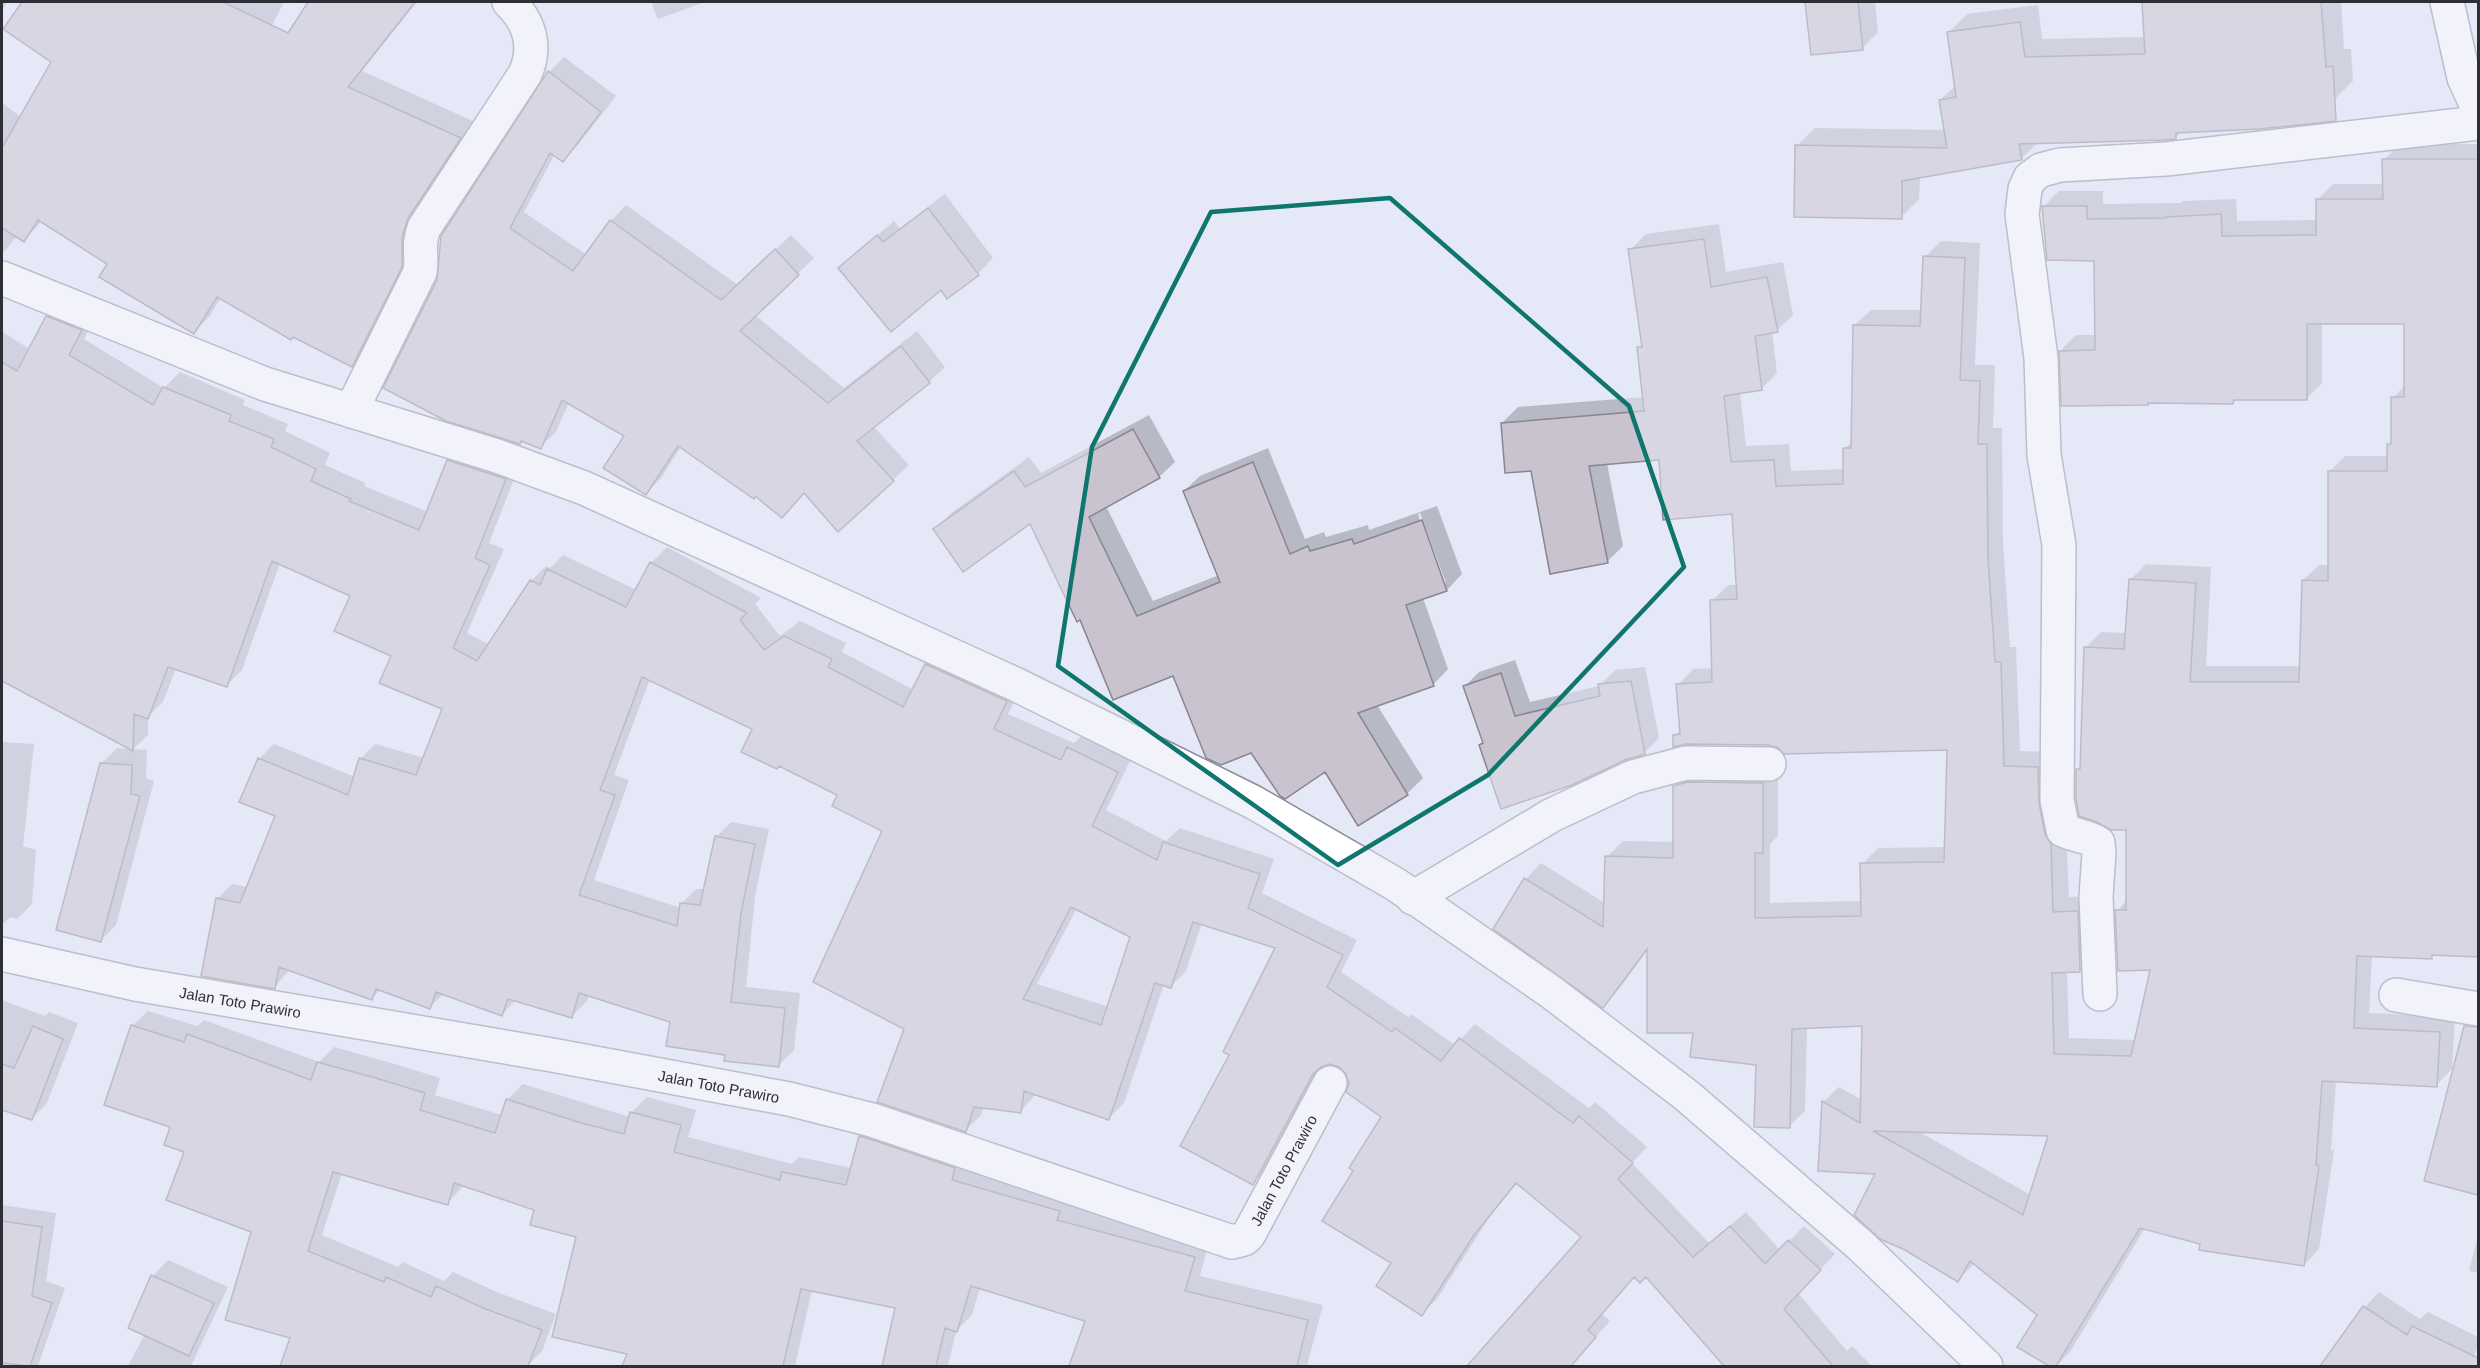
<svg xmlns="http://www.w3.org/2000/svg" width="2480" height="1368" viewBox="0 0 2480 1368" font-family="Arial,sans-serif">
<rect width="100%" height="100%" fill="#e5e8f6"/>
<g fill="#0003" fill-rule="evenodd">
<path d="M2 2H7L2 10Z"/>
<path d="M24 2H284L222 124 237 134 343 2H417L362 71 475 122 416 250 367 350 351 365 221 298 209 317 194 332 109 263 42 221 24 240 17 236 2 254V103L21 117 53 62 5 28Z"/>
<path d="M651 2H705L658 19Z"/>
<path d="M1807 2H1875L1878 32 1862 48 1812 54Z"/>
<path d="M2143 2H2341L2344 49H2351L2353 81 2334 100 2182 131 2175 138 2038 142 2021 159 1920 177 1919 199 1901 217 1797 146 1815 128 1945 130 1940 100 1956 85 1949 32 1967 14 2038 5 2042 39 2146 37Z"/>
<path d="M564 57 616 96 578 145 563 160 555 154 524 212 587 255 611 221 626 205 738 285 791 235 814 258 755 315 844 388 917 331 945 367 929 382 873 426 909 465 893 480 805 492 756 495 681 447 661 478 646 493 626 435 569 402 556 432 540 447 385 387 549 72Z"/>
<path d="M2400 144H2478V956L2435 953 2431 957 2372 955 2369 1013 2455 1017 2452 1069 2436 1085 2336 1080 2331 1150H2334L2319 1249 2304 1265 2145 1228 2070 1352 2056 1366H2052L2019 1347 2038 1314 1974 1264 1958 1280 1823 1102 1839 1087 1862 1100 1864 1025 1807 1027 1805 1111 1789 1126 1757 1064 1694 1031 1648 950 1618 990 1603 1006 1495 928 1526 879 1541 863 1605 903 1607 857 1623 841 1675 842V786L1691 770 1778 767V836L1770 844V903L1862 901V864L1878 848 1946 847 1948 749 1779 746 1675 735 1681 729 1678 685 1693 669 1713 668 1712 601 1728 585H1738L1734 512 1660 459 1607 463 1623 546 1607 562 1532 469 1502 423 1518 407 1644 397 1638 348 1643 343 1630 250 1646 234 1719 224 1726 272 1783 262 1793 315 1777 330 1772 331 1777 373 1761 389 1740 392 1746 446 1789 444 1791 471 1845 469 1844 449 1853 441 1855 325 1871 310H1922L1925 257 1941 241 1980 243 1975 365H1995L1993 428H2002L2003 543 2010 647H2016L2020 751 2054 752 2066 827 2069 897 2093 896 2096 955 2080 970 2067 971 2069 1038 2136 1040 2152 968 2117 911 2127 900 2128 829 2078 769 2081 765 2085 648 2101 632 2127 633 2130 580 2146 564 2211 567 2206 666H2301L2303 580 2319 565H2329V472L2345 456H2389V445L2393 441V398L2405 385V323L2322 322V383L2306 399H2237L2233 403 2060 351 2076 335H2096L2095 259 2043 207 2059 191H2103V204L2181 203 2183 201 2236 199 2237 221 2318 220 2317 200 2333 184H2384V160ZM1916 1130 2050 1134 2031 1195Z"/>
<path d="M945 194 993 258 978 274 840 268 894 221 900 228Z"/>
<path d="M62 301 96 315 84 339 164 388 180 372 245 400 243 405 288 424 285 431 330 453 325 465 365 483 364 486 428 512 448 461 463 446 520 464 489 543 504 549 467 633 490 645 531 581 546 566 550 568 563 555 637 590 652 562 667 547 761 598 755 604 780 636 800 621 846 643 842 652 914 690 926 665 941 649 1022 686 1008 714 1074 743 1084 733 1132 757 1106 810 1166 841 1180 828 1274 859 1262 893 1357 940 1341 972 1408 1017 1411 1014 1455 1045 1475 1024 1589 1108 1595 1102 1647 1147 1632 1163 1709 1243 1746 1212 1780 1250 1804 1226 1835 1254 1798 1293 1847 1351 1852 1346 1872 1366H1726L1646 1275 1635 1276 1602 1314 1610 1321 1570 1366H1497L1481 1353 1583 1237 1518 1182 1489 1218 1437 1299 1421 1314 1393 1262 1355 1170 1383 1117 1350 1082 1347 1073 1340 1065 1329 1063 1324 1065 1268 1168 1253 1183 1231 1054 1277 947 1202 923 1186 971 1170 987 1164 984 1124 1103 1109 1118 1036 1094 1020 1112 984 1106 981 1115 966 1130 906 1028 884 830 754 728 650 679 614 775 629 780 594 880 681 908V904L696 889H705L716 837 731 822 769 829 755 896 746 987 800 993 794 1050 778 1066 727 1054 672 1021 589 995 587 1001 572 1016 516 1000 502 1014 444 993 430 1007 381 989 372 998 290 969 275 987 217 899 232 884 248 887 277 815 259 759 274 744 355 777 360 759 375 744 425 758 444 708 393 655 352 595 280 563 242 670 226 686 176 668 163 702 148 716V735L133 749 147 750 146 778 154 781 116 925 101 940V764L117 748 131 749 2 680V332L30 349 47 317ZM1077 908 1132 936 1109 1007 1037 984Z"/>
<path d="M1149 415 1175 462 1159 477 1106 506 1153 601 1219 575 1184 491 1200 476 1268 448 1305 539 1324 532 1326 537 1368 525 1369 530 1437 506 1462 574 1447 590 1423 598 1448 669 1433 685 1377 705 1423 778 1407 794 1359 823 1325 769 1252 751 1174 674 1081 618 1031 522 935 530 950 514 1029 457 1041 473ZM1420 513 1446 583H1443L1418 514Z"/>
<path d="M1515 660 1530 702 1599 686 1615 670 1645 667 1659 738 1644 753 1481 745 1484 742 1465 686 1479 672Z"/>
<path d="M2 742 34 744 23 846 36 850 32 904 17 919 10 917 2 925Z"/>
<path d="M2 1000 45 1016 49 1012 78 1023 47 1103 32 1118 2 1107Z"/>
<path d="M148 1011 197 1026 204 1020 319 1062 334 1047 388 1062 440 1078 435 1095 502 1115 508 1099 523 1084 630 1117 631 1113 647 1097 696 1110 688 1137 792 1164 799 1157 852 1168 860 1137 876 1121 1209 1242 1200 1276 1323 1305 1307 1366H1225L1181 1356 1177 1366H1070L1087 1320 980 1288 972 1315 956 1331 948 1366H883L896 1307 812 1290 795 1366H623L629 1353 578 1236 536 1209 464 1185 447 1204 342 1173 322 1235 398 1267 403 1262 444 1281 453 1272 499 1293 556 1314 542 1351 527 1366 486 1351 479 1366H282L292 1337 252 1231 186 1151 172 1126 132 1026Z"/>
<path d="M2470 1052 2478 1054V1194L2425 1180Z"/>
<path d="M2 1205 56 1213 46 1281 65 1288 38 1366H2Z"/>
<path d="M2478 1236V1273L2469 1271Z"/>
<path d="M168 1260 228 1287 191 1366H128L145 1334 153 1276Z"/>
<path d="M2379 1292 2420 1319 2428 1312 2478 1337V1347L2469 1366H2322L2365 1307Z"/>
</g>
<g fill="#c9c2cf" stroke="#8b8591" stroke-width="1.5" fill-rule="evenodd">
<path d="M22 2H223L288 33 308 2H415L348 87 461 138 408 218 402 237V267L352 367 293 337 291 340 217 297 194 334 99 277 107 264 38 220 24 242 2 228V148L51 62 3 29Z"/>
<path d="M1805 2H1858L1863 50 1811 55Z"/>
<path d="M2142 2H2321L2326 67 2333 66 2336 121 2260 129 2176 133V139L2164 140 2019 144 2022 160 1902 181V219L1794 217 1795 145 1947 148 1939 100 1956 97 1947 32 2020 22 2025 57 2145 54Z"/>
<path d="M548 71 601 112 563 162 550 153 510 228 573 271 610 220 721 300 775 249 799 275 740 331 828 403 901 346 930 383 857 441 894 481 838 532 804 493 782 518 755 496 754 499 678 446 646 495 603 468 624 436 562 400 541 449 521 441 520 444 446 421 383 388 437 280 441 236Z"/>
<path d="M2382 159H2478V957L2432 955V959L2357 956 2354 1028 2440 1032 2437 1087 2322 1081 2316 1165 2319 1166 2304 1266 2199 1250 2200 1244 2140 1228 2056 1366H2049L2017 1347 2037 1315 1970 1261 1958 1282 1905 1250 1880 1239 1854 1215 1875 1174 1818 1171 1822 1101 1860 1123 1862 1026 1792 1029 1790 1128 1754 1127 1756 1065 1690 1057 1693 1033H1647V949L1603 1008 1493 929 1524 878 1603 927 1605 856 1673 858V786L1688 782 1763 783V853H1755V918L1861 916 1860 863 1944 862 1947 750 1784 754 1778 748 1769 745 1686 744 1673 747V735L1680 734 1676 684 1712 682 1710 600 1737 599 1732 514 1663 520 1659 460 1589 466 1608 563 1550 574 1531 471 1505 473 1501 423 1644 411 1637 347H1642L1628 249 1704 239 1711 287 1767 277 1778 332 1755 336 1762 390 1724 396 1731 462 1774 460 1776 486 1843 484V448H1851L1853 325 1920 326 1923 256 1965 258 1960 380 1980 381 1978 444H1987L1988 559 1995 662H2001L2004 766 2038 767 2039 803 2045 834 2051 844 2053 912 2078 911 2080 972 2052 973 2054 1054 2131 1056 2150 970 2118 971 2115 910H2126V830H2111L2097 822 2079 816 2076 798V769H2080L2084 647 2124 649 2129 579 2196 583 2190 682H2299L2302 580 2328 581V471H2387V444H2391V397H2404V324H2307V400H2234L2233 404 2148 403V405L2061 406 2059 351 2095 350 2094 261 2047 260 2042 206H2087V219L2166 218V217L2221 214 2222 236 2316 235V199H2383ZM1873 1131 2048 1136 2023 1215Z"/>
<path d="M928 208 979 275 947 299 941 290 891 332 838 268 877 235 883 242Z"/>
<path d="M46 316 82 330 69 355 153 405 163 387 231 415 229 421 274 439 271 447 316 469 311 481 351 499 349 501 419 530 447 460 506 479 475 558 490 565 453 648 477 661 530 580 540 585 547 569 626 607 650 562 747 613 740 620 764 650 784 636 832 659 828 667 903 707 925 664 1007 701 994 729 1061 760 1067 747 1118 772 1092 826 1157 860 1163 842 1260 874 1248 908 1343 955 1327 987 1392 1032 1395 1028 1441 1061 1459 1038 1573 1123 1579 1116 1633 1163 1618 1179 1693 1257 1730 1226 1765 1264 1788 1240 1821 1270 1784 1309 1833 1366H1724L1646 1277 1640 1283 1634 1277 1588 1330 1596 1337 1571 1366H1467L1581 1237 1516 1183 1474 1235 1422 1316 1376 1286 1391 1263 1322 1221 1353 1171 1349 1168 1381 1117 1346 1092 1349 1083 1346 1074 1339 1067 1330 1064 1321 1067 1313 1074 1253 1185 1180 1146 1229 1055 1223 1052 1275 948 1193 922 1171 988 1155 983 1109 1120 1024 1091 1021 1113 974 1107 966 1132 877 1102 904 1029 813 982 882 831 832 806 837 795 779 766 777 769 741 752 752 729 642 677 600 790 615 795 579 895 677 926 680 903 700 905 715 836 755 844 741 913 731 1002 785 1008 779 1067 724 1061 725 1055 666 1046 670 1022 579 993 572 1018 508 999 502 1016 436 992 430 1009 376 989 372 1000 279 967 275 989 201 976 216 898 240 903 275 816 239 802 258 758 348 795 359 758 416 775 442 709 379 683 391 656 334 631 350 596 272 561 227 687 168 667 148 719 134 714 133 751 2 681V362L17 371ZM1071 907 1130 937 1101 1025 1023 999Z"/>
<path d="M1133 429 1160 478 1089 517 1137 616 1220 582 1183 491 1253 462 1290 554 1308 546 1310 551 1352 539 1354 544 1422 520 1447 591 1406 605 1434 686 1358 713 1408 795 1358 826 1325 772 1285 799 1280 796 1251 753 1221 765 1206 758 1173 676 1113 700 1080 620 1077 622 1030 524 963 572 933 529 1014 471 1025 487Z"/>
<path d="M1501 673 1515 716 1600 696 1598 684 1631 681 1645 754 1625 760 1572 785 1501 809 1479 745 1483 743 1463 686Z"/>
<path d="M100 763 132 765 131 794 140 796 101 942 56 930Z"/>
<path d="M131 1025 184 1042 187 1034 311 1080 317 1062 372 1077 425 1093 420 1110 495 1133 506 1099 578 1122 624 1134 630 1112 681 1125 674 1152 780 1180 782 1172 846 1185 859 1136 867 1138 955 1168 952 1180 1060 1211 1057 1220 1195 1257 1185 1291 1308 1320 1297 1366H1069L1085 1321 971 1286 957 1332 945 1328 936 1366H882L895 1308 801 1289 783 1366H622L627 1354 552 1337 576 1237 530 1225 534 1210 454 1183 448 1205 333 1172 308 1251 384 1282 386 1277 431 1297 436 1286 483 1308 542 1330 528 1366H280L290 1338 225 1320 251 1232 166 1200 184 1152 164 1145 170 1127 104 1105Z"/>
<path d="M33 1026 63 1039 32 1120 2 1110V1064L14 1068Z"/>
<path d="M2464 1026 2478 1027V1195L2424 1181Z"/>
<path d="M2 1221 42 1227 32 1296 52 1303 30 1366 2 1363Z"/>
<path d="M151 1275 214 1303 189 1356 128 1328Z"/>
<path d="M2363 1306 2407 1335 2412 1326 2478 1358V1366H2320Z"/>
</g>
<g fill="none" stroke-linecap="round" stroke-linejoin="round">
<g stroke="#898c99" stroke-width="36">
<g id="minor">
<path d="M2447 2 2464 78 2478 108"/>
<path d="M2 278 265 384 497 456 584 488 1017 685 1253 802 1395 884 1551 992 1686 1095 1860 1245 1986 1366"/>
<path d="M351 411 420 272C423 254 417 248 424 228L525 74C537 47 530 22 509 2"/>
<path d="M1413 898 1552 815 1633 777 1686 763 1769 764"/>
<path id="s1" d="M2 954 135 984 552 1055 789 1099 872 1120 1232 1242 1244 1239 1249 1234 1330 1083"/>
<path d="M2100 994 2096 897 2099 853 2098 843C2088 836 2075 836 2063 830L2057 800 2059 545 2044 455 2041 358 2022 214 2025 189 2030 178 2041 170 2060 165 2166 159 2478 123"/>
<path d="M2396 995 2478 1009"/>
</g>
</g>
<use href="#minor" stroke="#fff" stroke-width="33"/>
</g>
<path d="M0 0H2480V1368H0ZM1390 198 1629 406 1684 567 1488 775 1338 865 1058 666 1092 447 1211 212Z" fill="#e5e8f6" fill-opacity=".55" fill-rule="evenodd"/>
<path fill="none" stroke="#0f766e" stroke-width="4.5" stroke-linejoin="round" d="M1390 198 1629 406 1684 567 1488 775 1338 865 1058 666 1092 447 1211 212Z"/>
<g text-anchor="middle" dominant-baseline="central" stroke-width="6" stroke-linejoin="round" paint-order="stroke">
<g font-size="15" fill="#2e2f34" stroke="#fff">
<text stroke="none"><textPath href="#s1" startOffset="243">Jalan Toto Prawiro</textPath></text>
<text stroke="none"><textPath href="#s1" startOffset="729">Jalan Toto Prawiro</textPath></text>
<text stroke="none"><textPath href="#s1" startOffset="1358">Jalan Toto Prawiro</textPath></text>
</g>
</g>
<rect width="2480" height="1368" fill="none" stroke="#2e2f34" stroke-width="6"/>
</svg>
